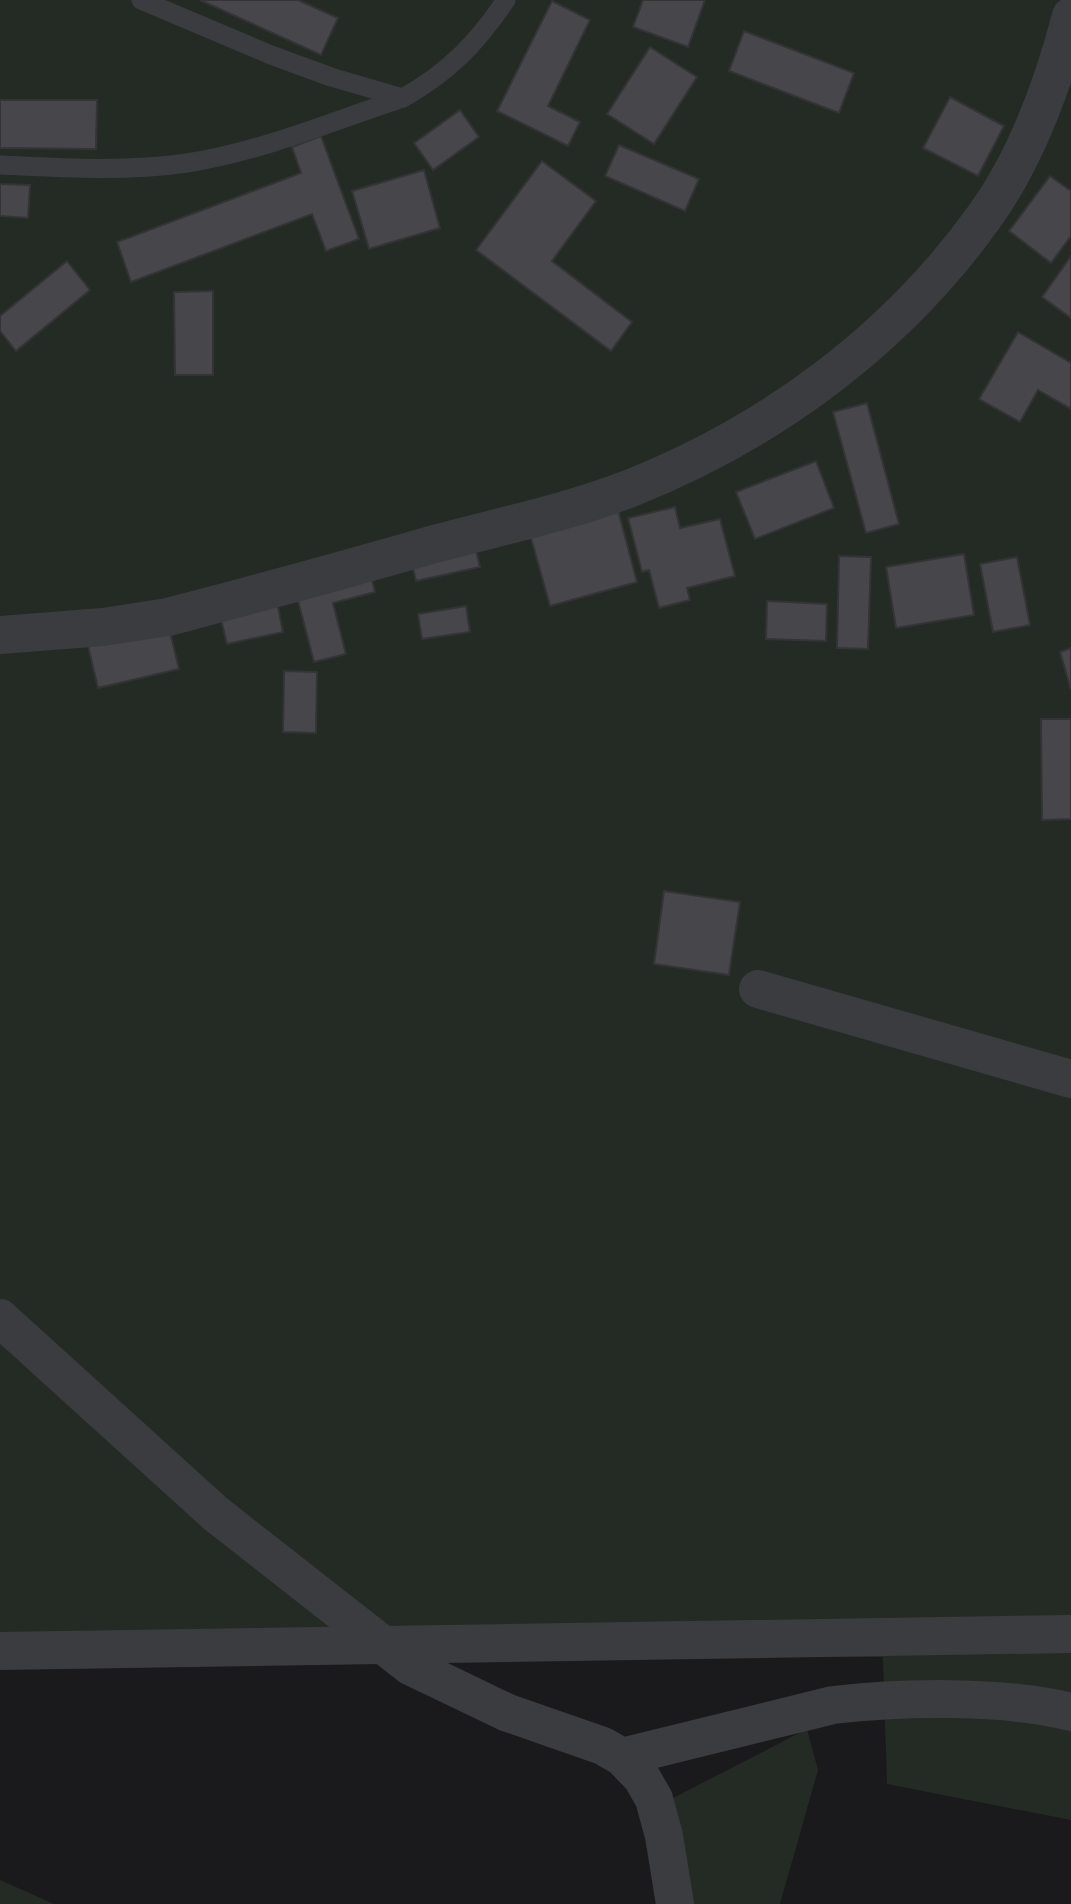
<svg xmlns="http://www.w3.org/2000/svg" width="1071" height="1904" viewBox="0 0 1071 1904" font-family="Cabin,sans-serif">
<rect width="100%" height="100%" fill="#1a191b"/>
<g fill="#242b25">
<path d="M0 0H1071V1820L887 1784 883 1657 0 1653Z"/>
<path d="M807 1729 818 1770 780 1904H667L650 1810Z"/>
<path d="M0 1880 54 1904H0Z"/>
</g>
<g fill="#47474b" stroke="#343437" stroke-width="2">
<path d="M200 0H298L338 18 321 55Z"/>
<path d="M643 0H705L688 47 633 27Z"/>
<path d="M552 1 590 20 548 106 580 122 568 146 497 111Z"/>
<path d="M744 31 854 73 839 113 729 71Z"/>
<path d="M650 47 697 77 654 144 607 114Z"/>
<path d="M950 97 1004 126 978 176 923 148Z"/>
<path d="M0 100H97L96 149 0 148Z"/>
<path d="M460 110 479 137 433 170 414 143Z"/>
<path d="M321 136 359 239 326 251 312 214 131 282 117 242 301 173 292 147Z"/>
<path d="M619 145 699 179 685 211 605 176Z"/>
<path d="M542 161 596 201 552 261 632 322 611 351 476 250Z"/>
<path d="M424 170 440 228 369 249 352 191Z"/>
<path d="M1050 176 1071 191V236L1051 263 1009 231Z"/>
<path d="M0 184 30 185 28 218 0 216Z"/>
<path d="M1071 256V318L1042 297Z"/>
<path d="M67 261 90 290 16 351 0 331V316Z"/>
<path d="M213 291V375H175L174 292Z"/>
<path d="M1018 332 1071 363V409L1038 390 1020 422 979 399Z"/>
<path d="M867 403 899 524 866 533 833 412Z"/>
<path d="M816 461 834 508 755 539 736 492Z"/>
<path d="M617 506 637 582 550 606 529 531Z"/>
<path d="M675 507 680 528 720 519 735 576 687 588 690 600 659 608 649 570 642 572 628 518Z"/>
<path d="M474 541 480 567 416 581 411 560Z"/>
<path d="M964 554 974 615 896 628 886 567Z"/>
<path d="M839 556 871 557 868 649 837 648Z"/>
<path d="M1017 557 1030 625 993 632 980 564Z"/>
<path d="M369 569 375 592 333 603 346 654 314 662 295 589Z"/>
<path d="M767 601 827 604 826 641 766 639Z"/>
<path d="M277 602 283 632 227 644 220 615Z"/>
<path d="M466 606 470 632 422 639 418 614Z"/>
<path d="M169 628 179 669 98 688 88 646Z"/>
<path d="M1071 648V690L1060 652Z"/>
<path d="M284 671 317 672 316 733 283 732Z"/>
<path d="M1041 719H1071V819L1042 820Z"/>
<path d="M664 891 740 902 729 975 654 964Z"/>
</g>
<g fill="none" stroke-linecap="round" stroke-linejoin="round">
<g stroke="#3b3c40" stroke-width="19">
<path d="M141 0 271 55 331 77 403 98C450 71 476 44 506 0"/>
<path d="M0 165C62 168 126 172 187 163 260 152 333 121 403 98"/>
</g>
<g stroke="#3b3c40" stroke-width="38">
<path d="M0 635 103 627 168 617C256 594 344 570 431 545 497 527 567 513 631 488 771 432 896 340 984 217 1026 159 1053 85 1071 16"/>
<path d="M758 989 1071 1079"/>
<path d="M0 1318 216 1514 410 1666 508 1713 603 1746 622 1757 642 1778 654 1799 664 1836 675 1904"/>
<path d="M0 1651 1071 1634"/>
<path d="M622 1757 833 1705C902 1697 1004 1695 1071 1712"/>
</g>
</g>
</svg>
